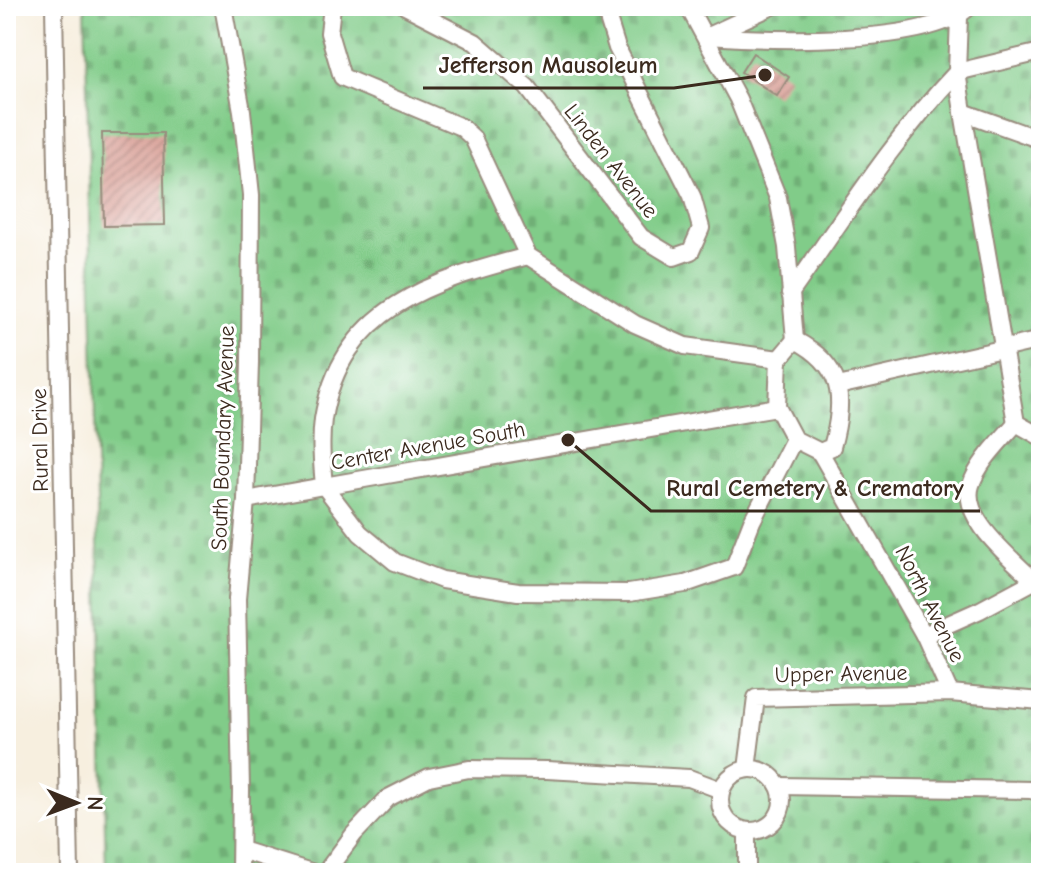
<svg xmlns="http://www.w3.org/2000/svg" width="1047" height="879" viewBox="0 0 1047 879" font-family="'Comic Neue',sans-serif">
<defs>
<pattern id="cemetery-stones" width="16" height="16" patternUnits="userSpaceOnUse" patternTransform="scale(2)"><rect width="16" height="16" fill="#81cc89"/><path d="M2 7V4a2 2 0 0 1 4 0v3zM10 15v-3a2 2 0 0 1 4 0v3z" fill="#70af76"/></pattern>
<pattern id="building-hatch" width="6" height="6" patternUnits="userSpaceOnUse" patternTransform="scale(2)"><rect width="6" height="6" fill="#d9a097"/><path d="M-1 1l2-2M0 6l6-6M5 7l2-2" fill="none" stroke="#b1837b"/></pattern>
</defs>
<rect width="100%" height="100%" fill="#fff"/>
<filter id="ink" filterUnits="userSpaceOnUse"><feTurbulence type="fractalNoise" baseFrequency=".0125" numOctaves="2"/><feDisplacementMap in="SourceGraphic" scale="16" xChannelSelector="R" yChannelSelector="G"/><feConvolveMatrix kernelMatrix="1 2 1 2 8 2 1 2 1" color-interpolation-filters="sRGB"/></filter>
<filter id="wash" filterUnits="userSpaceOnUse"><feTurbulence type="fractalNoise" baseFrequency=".006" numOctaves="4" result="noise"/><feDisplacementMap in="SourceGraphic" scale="32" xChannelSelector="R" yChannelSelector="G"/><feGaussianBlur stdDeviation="1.8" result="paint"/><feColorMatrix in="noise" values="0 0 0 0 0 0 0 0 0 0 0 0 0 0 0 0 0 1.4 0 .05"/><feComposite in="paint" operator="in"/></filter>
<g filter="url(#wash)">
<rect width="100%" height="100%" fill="#f7efdf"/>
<path fill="url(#cemetery-stones)" stroke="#5e7b54" stroke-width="2" d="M85 6H1041V873H106Z"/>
<g id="blocks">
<g fill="url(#building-hatch)">
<path d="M753 53 789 77 777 96 741 72Z"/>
<path d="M102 133H163L165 225 104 226Z"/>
</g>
</g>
</g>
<g filter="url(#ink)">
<use href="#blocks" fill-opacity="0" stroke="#998c7e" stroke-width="2"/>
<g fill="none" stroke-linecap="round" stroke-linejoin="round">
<g stroke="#998c7e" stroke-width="20">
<g id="lane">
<path d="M54 6 70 873"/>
<path d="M223 6 242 111 251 195 250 362 246 500 237 599 241 790 240 873"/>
<path d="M332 6 329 33 342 77 461 127 473 138 528 256 635 324 685 346 779 359"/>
<path d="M405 6 475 42 527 87 641 237 674 257 691 251 701 228 692 196 617 48 609 22 610 6"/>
<path d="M688 6 738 99 778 198 787 247 795 340"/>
<path d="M712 34 773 6"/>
<path d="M707 36C764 40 929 47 970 6"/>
<path d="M963 112 957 72 1041 52"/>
<path d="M1041 140 963 112 1016 423 1041 437"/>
<path d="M790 294C843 219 893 139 957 72L959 17"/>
<path d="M795 340C843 365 846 397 832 447L820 452 794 439 777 407 779 359Z"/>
<path d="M838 386 1041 340"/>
<path d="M777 407 324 486 360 533 395 562 442 580 518 592 629 593 685 584 734 567 752 521 794 439"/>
<path d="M1016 423C1000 442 979 461 971 485 960 519 1013 559 1034 581L1041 582"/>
<path d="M820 452 924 635 950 693"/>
<path d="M246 500 324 486C322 464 320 441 323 419 341 307 433 281 528 256"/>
<path d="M924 635 980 610 1034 581"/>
<circle cx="751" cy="800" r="31"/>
<path d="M747 769 756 698 950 693 1041 701"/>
<path d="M779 786 1031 790 1041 793"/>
<path d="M747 832V873"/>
<path d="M241 850 314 873"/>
<path d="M325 873 354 834 388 798 429 777 469 769 547 770 689 778 721 790"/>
</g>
</g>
<use href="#lane" stroke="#fff" stroke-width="16"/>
</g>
</g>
<g text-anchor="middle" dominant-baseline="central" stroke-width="6" stroke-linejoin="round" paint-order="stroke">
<g font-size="22" fill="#3b2a1e" stroke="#fff">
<text transform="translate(611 161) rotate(52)">Linden Avenue</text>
<text transform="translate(223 438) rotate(-88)">South Boundary Avenue</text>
<text transform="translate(40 440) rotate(-91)">Rural Drive</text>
<text transform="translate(428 446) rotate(-10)">Center Avenue South</text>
<text transform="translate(930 604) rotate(63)">North Avenue</text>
<text transform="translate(841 674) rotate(-1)">Upper Avenue</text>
</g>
</g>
<path fill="none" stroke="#3b2a1e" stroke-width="3" d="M765 75L674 88H423M568 440L651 511H980"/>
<g fill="#3b2a1e" stroke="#fff" stroke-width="3">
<circle cx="765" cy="75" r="8"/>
<circle cx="568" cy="440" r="8"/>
</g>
<g font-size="24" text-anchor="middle" font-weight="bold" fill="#3b2a1e" stroke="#fff" stroke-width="6" stroke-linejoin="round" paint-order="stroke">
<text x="548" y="73">Jefferson Mausoleum</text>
<text x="815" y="496">Rural Cemetery &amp; Crematory</text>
</g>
<rect width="1047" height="879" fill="none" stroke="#fff" stroke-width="32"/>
<g transform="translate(76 803) rotate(91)" stroke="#ffffff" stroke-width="6" paint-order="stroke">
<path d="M0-6L14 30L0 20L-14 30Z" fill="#3b2a1e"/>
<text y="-12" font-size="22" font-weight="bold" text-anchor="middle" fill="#3b2a1e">N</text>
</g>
</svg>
